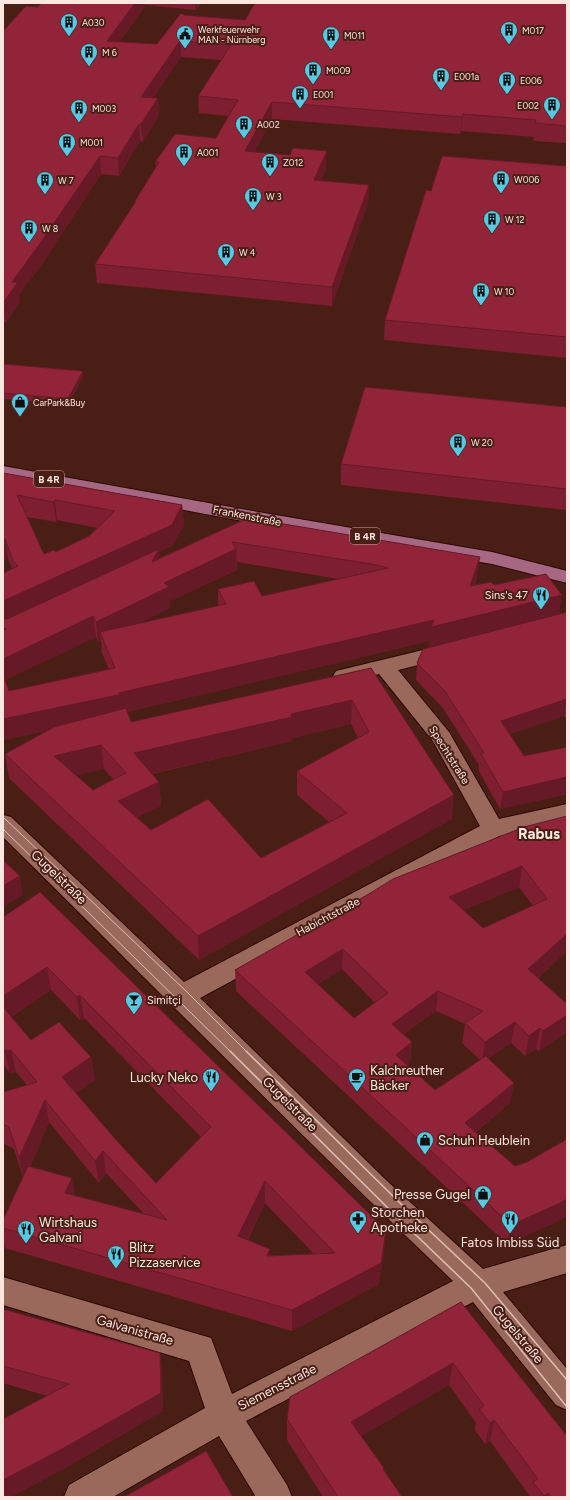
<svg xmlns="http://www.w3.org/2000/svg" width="570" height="1500" viewBox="0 0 570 1500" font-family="Figtree,sans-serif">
<rect width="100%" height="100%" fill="#491f15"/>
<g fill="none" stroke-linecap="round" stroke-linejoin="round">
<g stroke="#2e0600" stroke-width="2">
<path id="minor" d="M448 644 455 646 458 651 455 656 398 670 449 732 499 819 567 804V820L499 836 200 998 387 1181 483 1269 567 1245V1273L503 1292 567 1369V1410L556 1405 473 1302 246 1421 287 1485 292 1497H256L219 1436 113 1497H64L69 1485 205 1408 189 1361 3 1305V1277L211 1338 232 1394 453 1281C301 1136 153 985 3 837V815L11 817 184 982 480 826 433 741 379 674 343 683 336 681 333 676 336 671Z"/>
</g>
<g stroke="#2e0600" stroke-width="2">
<path id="major" d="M3 466 264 513 492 552 567 571V583L492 564 264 525 3 476Z"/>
</g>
<use href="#minor" fill="#9b695c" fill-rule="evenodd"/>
<use href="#major" fill="#a66783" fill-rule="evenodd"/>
<g stroke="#dbc0b9" stroke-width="1">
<path d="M3 817 187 992 247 1052"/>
<path d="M3 829 231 1052"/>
</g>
<g stroke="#dbc0b9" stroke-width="1.5">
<path d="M230 1051 393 1213 471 1288 567 1407"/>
<path d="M246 1051 400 1203 485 1283 567 1380"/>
</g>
</g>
<g fill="#7d1f30" fill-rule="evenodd">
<path d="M42 3H202L195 10 146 5 119 42 157 44 184 15 245 20 567 3V143L533 141 534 137 461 131 460 134 272 119 254 152 326 169 321 181 369 185 368 203 332 306 97 283 95 264 135 203V201L156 167 155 162 216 138 229 116 199 113 198 96 221 60 181 57 153 98H158L159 115 143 142 140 141 119 176 101 174 42 264 19 294 20 301 6 322H3V31Z"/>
<path d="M567 166V358L384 340 385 320 431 191Z"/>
<path d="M3 364 83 371V377L68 405 3 399Z"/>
<path d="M567 407V510L341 485V464Z"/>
<path d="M3 473 182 505 184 525 173 545 159 552V558L248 518 477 577 475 585H494L559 614 567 612V719L564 716 510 734 524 756 567 747V794L500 809 479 771V765L443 708 416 680 417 663 429 647 430 641 127 712 131 722 371 668 452 819 199 960 9 778 5 754 46 731 3 740V573L12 569 8 559 3 560ZM27 517 56 522 57 520 98 528 89 536 56 552 44 554ZM237 562 338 579 262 596 218 589V606L137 624 170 608V601L237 570ZM96 637 98 642 101 641 102 653 109 669 9 691 5 680ZM351 724 358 738 297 771V795L329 822 261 858 151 830 137 817 161 806 159 782 152 774 292 741V738ZM104 769 114 780 93 790 76 775Z"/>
<path d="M567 816V951L538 978 567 1004V1032L539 1051 536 1049 525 1056 511 1043 488 1058 514 1083 510 1103 476 1132 515 1166 527 1162 567 1139V1216L554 1223 507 1244 236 991 235 970ZM519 887 533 906 483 928 464 910ZM342 969 375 1003 354 1018 318 984ZM436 1011 465 1024 462 1043 480 1060 435 1090 407 1065 410 1062 412 1042 404 1034Z"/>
<path d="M3 917 386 1230 384 1251 379 1284 292 1331 5 1248 3 1239V1220L23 1177 14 1149 3 1143V1092L27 1085 16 1072 10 1073 3 1065ZM51 990 80 1020 84 1018 201 1137 156 1183 117 1141 76 1093 95 1080 91 1057 31 1040 11 1017ZM49 1122 99 1183 106 1173 144 1214 75 1195 30 1167ZM265 1203 314 1254 270 1256 248 1240Z"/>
<path d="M461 1302 567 1497H529V1495L490 1441 485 1444 475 1430 476 1423 449 1385 361 1436 384 1468V1470L402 1497H323L287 1440V1419Z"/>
<path d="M3 1309 160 1353 162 1372 163 1411 67 1467 11 1497H3L47 1396 3 1383Z"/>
</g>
<g fill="#661927">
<path d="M135 3H146V5L108 57 107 41Z"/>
<path d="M195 3H202L195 10Z"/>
<path d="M180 41 181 57 142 114 141 97Z"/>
<path d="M158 98 159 115 143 142 141 124Z"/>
<path d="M272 102V119L246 169 245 151Z"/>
<path d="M463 114 461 131 460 134 462 117Z"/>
<path d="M139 124 140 141 119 176 118 158Z"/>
<path d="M327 151 326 169 313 198 314 180Z"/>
<path d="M100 156 101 174 42 264 19 294 20 301 6 322 3 303 12 282Z"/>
<path d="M369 185 368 203 332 306V287Z"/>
<path d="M83 371V377L68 405V399Z"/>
<path d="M55 500 57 520 56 522 53 502Z"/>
<path d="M182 505 184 525 173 545 159 552 160 569 3 623V601Z"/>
<path d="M3 539H5L8 559 3 560Z"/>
<path d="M236 549 237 570 170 601V608L103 640 100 632 101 641 98 642 96 622 164 583Z"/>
<path d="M480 557 477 577 468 606 470 586Z"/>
<path d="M562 595 559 616 429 647 430 641 122 713 117 716 3 740V719L119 693 434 620Z"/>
<path d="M93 616 96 637 3 681V659Z"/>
<path d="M567 699 564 716 498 738 501 721Z"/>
<path d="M352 700 351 724 292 738V741L136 777 134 753 291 714Z"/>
<path d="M101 745 104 769 58 780 54 756Z"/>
<path d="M567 777V794L500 809 503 792Z"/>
<path d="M159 782 161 806 121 825 118 801Z"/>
<path d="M454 795 452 819 199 960 198 936Z"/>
<path d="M522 866 519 887 446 918 449 897Z"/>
<path d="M20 876 23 895 3 907V886Z"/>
<path d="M567 934V951L524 990 528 969Z"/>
<path d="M343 949 342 969 304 993 305 972Z"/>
<path d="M47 967 51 990 3 1022V996Z"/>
<path d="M438 991 436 1011 390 1044 392 1024Z"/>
<path d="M80 995 84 1018 80 1020 77 997Z"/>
<path d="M567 1015V1032L539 1051 543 1031Z"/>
<path d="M515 1022 511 1043 482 1063 485 1042Z"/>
<path d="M540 1028 536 1049 525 1056 529 1036Z"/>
<path d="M412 1042 410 1062 394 1075 396 1055Z"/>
<path d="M11 1050 16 1072 10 1073 5 1051Z"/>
<path d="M91 1057 95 1080 66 1100 62 1077Z"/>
<path d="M514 1083 510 1103 462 1143 465 1123Z"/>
<path d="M45 1100 49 1122 24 1180 19 1158Z"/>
<path d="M103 1151 106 1173 99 1183 95 1161Z"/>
<path d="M72 1178 76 1200 65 1193Z"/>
<path d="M265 1181V1203L239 1257 238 1236Z"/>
<path d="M567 1199V1216L554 1223 507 1244 511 1225Z"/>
<path d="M386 1230 384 1251 379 1284 292 1331V1310Z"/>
<path d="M270 1249V1270L267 1256Z"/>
<path d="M160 1353 162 1372 163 1411 67 1467 11 1497H3V1480Z"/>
<path d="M453 1363 449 1385 350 1443 351 1422Z"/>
<path d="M494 1420 490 1441 485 1444 490 1423Z"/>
<path d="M548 1493 547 1497H544V1496Z"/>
</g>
<g fill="#912438" stroke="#661927" fill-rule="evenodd">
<path d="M42 3H135L107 41 157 44 181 13 184 15 245 20 255 3H567V126L535 123 536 120 463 114 462 117 272 102 245 151 290 155 293 148 327 151 314 180 369 185 332 287 95 264 136 201H135L159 162H155L175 134 216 138 238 100 198 96 231 45 180 41 141 97 158 98 141 124H139L118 158 100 156 39 245 12 282H18L3 303V31L26 6 37 7Z"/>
<path d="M442 156 567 166V337L385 320 426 190 431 191Z"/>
<path d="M3 364 83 371 68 399 3 393Z"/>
<path d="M365 387 567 407V489L341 464Z"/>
<path d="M3 473 182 505 172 525 3 601V573L18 566 13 561 5 539H3ZM17 495 53 502 55 500 115 511 89 536 56 552 54 550 44 554Z"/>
<path d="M248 518 480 557 470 586 491 582 494 585 546 574 562 595 431 627 434 620 119 693 120 695 115 697 118 695 3 719V674L9 691 115 668 100 632 226 604 218 589 254 581 262 596 388 568 377 565 232 542 236 549 164 583 169 587 96 622 93 616 3 659V630L6 629 3 628V619H7L159 549 152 562Z"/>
<path d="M567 612V699L501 721 524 756 567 747V777L503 792 481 754 484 753 445 691 417 663 423 649Z"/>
<path d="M371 668 454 795 198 936 5 754 54 727 126 708 131 722ZM352 700 369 732 297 771 347 813 261 858 208 799 151 830 118 801 159 782 134 753 292 717 291 714ZM101 745 126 773 93 790 54 756Z"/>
<path d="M567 816V934L528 969 567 1004V1015L543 1031 540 1028 529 1036 515 1022 485 1042 465 1023 483 1011 438 991 392 1024 412 1042 396 1055 435 1090 486 1056 514 1083 465 1123 515 1166 527 1162 567 1139V1199L558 1204 511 1225 235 970 367 895 393 879 524 827ZM522 866 547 899 483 928 449 897ZM343 949 388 993 354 1018 305 972Z"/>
<path d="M3 860 20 876 3 886Z"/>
<path d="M40 892 386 1230 381 1263 292 1310 3 1228V1220L28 1166 72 1178 65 1193 167 1220 103 1151 95 1161 45 1100 19 1158 9 1127 3 1124V1092L37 1082 11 1050 5 1051 3 1048V1007L31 1040 59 1022 91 1057 62 1077 117 1141 156 1183 211 1127 80 995 77 997 47 967 3 996V917ZM265 1181 335 1253 267 1256 270 1249 238 1236Z"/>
<path d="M461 1302 567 1436V1497H551L548 1493 544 1496 533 1482 538 1479 494 1420 490 1423 479 1409 484 1406 453 1363 351 1422 384 1468 383 1469 402 1497H338L287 1419 290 1397Z"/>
<path d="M3 1309 160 1353 161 1393 62 1449 3 1480V1419L69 1384 3 1366Z"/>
<path d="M206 1451 233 1497H124Z"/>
</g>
<defs>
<g id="building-pin" transform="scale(0.9)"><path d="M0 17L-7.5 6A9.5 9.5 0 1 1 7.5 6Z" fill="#57c9e3" stroke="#491f15"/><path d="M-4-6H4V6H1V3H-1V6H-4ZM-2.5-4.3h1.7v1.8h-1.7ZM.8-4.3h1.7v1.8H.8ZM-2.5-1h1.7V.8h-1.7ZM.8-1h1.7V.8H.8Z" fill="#111"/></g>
<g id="civic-pin" transform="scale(0.9)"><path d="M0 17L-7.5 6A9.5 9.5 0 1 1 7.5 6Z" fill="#57c9e3" stroke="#491f15"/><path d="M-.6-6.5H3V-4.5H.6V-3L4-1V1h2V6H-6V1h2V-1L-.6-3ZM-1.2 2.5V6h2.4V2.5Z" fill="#111"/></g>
<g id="shop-pin" transform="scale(0.9)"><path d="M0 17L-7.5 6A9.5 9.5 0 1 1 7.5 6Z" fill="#57c9e3" stroke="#491f15"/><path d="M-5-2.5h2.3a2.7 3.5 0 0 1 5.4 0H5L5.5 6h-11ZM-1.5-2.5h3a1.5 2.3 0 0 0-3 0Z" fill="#111"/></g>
<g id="restaurant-pin" transform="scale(0.9)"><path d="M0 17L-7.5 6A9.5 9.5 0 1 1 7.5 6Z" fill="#57c9e3" stroke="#491f15"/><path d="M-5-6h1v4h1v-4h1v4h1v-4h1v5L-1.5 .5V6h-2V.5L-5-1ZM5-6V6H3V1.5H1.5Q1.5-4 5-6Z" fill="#111"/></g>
<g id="bar-pin" transform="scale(0.9)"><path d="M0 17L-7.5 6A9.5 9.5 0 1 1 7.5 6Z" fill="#57c9e3" stroke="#491f15"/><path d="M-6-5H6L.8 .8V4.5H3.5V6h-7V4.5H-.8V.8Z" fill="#111"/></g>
<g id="cafe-pin" transform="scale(0.9)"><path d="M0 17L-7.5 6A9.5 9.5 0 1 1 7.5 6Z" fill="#57c9e3" stroke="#491f15"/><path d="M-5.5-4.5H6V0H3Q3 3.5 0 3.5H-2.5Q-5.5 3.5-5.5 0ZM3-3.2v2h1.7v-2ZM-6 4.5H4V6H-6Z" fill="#111"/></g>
<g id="pharmacy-pin" transform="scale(0.9)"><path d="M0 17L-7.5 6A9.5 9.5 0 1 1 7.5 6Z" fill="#57c9e3" stroke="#491f15"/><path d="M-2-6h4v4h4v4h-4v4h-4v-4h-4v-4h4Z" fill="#111"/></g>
</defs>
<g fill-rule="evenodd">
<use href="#building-pin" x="69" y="22"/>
<use href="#building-pin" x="509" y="30"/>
<use href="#civic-pin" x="185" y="34"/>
<use href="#building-pin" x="331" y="35"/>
<use href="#building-pin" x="89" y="52"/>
<use href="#building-pin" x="313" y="70"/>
<use href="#building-pin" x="441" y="76"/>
<use href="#building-pin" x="507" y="80"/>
<use href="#building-pin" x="300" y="94"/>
<use href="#building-pin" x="552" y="105"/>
<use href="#building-pin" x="79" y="108"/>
<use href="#building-pin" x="244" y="124"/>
<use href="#building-pin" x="67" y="142"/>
<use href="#building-pin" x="184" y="152"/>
<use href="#building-pin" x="270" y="162"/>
<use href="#building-pin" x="501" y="179"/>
<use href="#building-pin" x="45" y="180"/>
<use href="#building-pin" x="253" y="196"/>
<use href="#building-pin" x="492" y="219"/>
<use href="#building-pin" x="29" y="228"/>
<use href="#building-pin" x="226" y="252"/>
<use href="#building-pin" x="481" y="291"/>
<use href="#shop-pin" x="20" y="402"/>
<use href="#building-pin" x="458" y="442"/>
<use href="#restaurant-pin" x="541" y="595"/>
<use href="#bar-pin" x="134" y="1000"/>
<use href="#restaurant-pin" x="211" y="1077"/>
<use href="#cafe-pin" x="357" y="1077"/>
<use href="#shop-pin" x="425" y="1140"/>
<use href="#shop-pin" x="483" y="1194"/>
<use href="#pharmacy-pin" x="358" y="1219"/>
<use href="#restaurant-pin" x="510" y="1219"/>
<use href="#restaurant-pin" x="26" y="1229"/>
<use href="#restaurant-pin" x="116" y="1254"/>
</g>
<g text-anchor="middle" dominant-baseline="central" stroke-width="4" stroke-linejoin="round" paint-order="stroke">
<g font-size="9" fill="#ffe7e1" stroke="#491f15" text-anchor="start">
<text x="82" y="22">A030</text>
<text x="198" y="29">Werkfeuerwehr<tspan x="198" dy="10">MAN - Nürnberg</tspan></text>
<text x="522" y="30">M017</text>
<text x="344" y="35">M011</text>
<text x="102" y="52">M 6</text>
<text x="326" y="70">M009</text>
<text x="454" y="76">E001a</text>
<text x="520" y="80">E006</text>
<text x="313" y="94">E001</text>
<text x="539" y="105" text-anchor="end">E002</text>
<text x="92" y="108">M003</text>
<text x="257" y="124">A002</text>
<text x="80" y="142">M001</text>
<text x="197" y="152">A001</text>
<text x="283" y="162">Z012</text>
<text x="514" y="179">W006</text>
<text x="58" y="180">W 7</text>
<text x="266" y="196">W 3</text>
<text x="505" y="219">W 12</text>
<text x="42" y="228">W 8</text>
<text x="239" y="252">W 4</text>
<text x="494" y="291">W 10</text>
<text x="33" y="402">CarPark&amp;Buy</text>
<text x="471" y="442">W 20</text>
</g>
<g fill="#491f15" stroke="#c8aba4" stroke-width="1">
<rect x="34" y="471" width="30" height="16" rx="3"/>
<rect x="350" y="528" width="30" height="16" rx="3"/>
</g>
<g font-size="10" font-weight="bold" fill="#ffe7e1">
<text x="49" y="479">B 4R</text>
<text x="365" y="536">B 4R</text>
</g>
<g font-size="11" fill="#ffe7e1" stroke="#491f15">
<text transform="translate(247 516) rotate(11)">Frankenstraße</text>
<text transform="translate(449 755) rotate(58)">Spechtstraße</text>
<text transform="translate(328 917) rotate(-28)">Habichtstraße</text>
</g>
<g font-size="11" fill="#ffe7e1" stroke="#491f15" text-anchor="end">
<text x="528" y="595">Sins's 47</text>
<text x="147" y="1000" text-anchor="start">Simitçi</text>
</g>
<g font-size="13" fill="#ffe7e1" stroke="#491f15">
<text transform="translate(59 877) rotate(44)">Gugelstraße</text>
<text transform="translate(290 1104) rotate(45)">Gugelstraße</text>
<text transform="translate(135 1330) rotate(16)">Galvanistraße</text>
<text transform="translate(518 1334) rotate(50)">Gugelstraße</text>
<text transform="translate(277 1387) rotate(-27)">Siemensstraße</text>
</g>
<g font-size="13" fill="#ffe7e1" stroke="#491f15" text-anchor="start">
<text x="370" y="1070">Kalchreuther<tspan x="370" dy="15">Bäcker</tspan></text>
<text x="198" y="1077" text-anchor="end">Lucky Neko</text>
<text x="438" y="1140">Schuh Heublein</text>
<text x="470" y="1194" text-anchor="end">Presse Gugel</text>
<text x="371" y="1212">Storchen<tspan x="371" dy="15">Apotheke</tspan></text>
<text x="39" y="1222">Wirtshaus<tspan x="39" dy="15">Galvani</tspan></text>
<text x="510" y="1242" text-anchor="middle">Fatos Imbiss Süd</text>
<text x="129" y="1247">Blitz<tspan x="129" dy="15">Pizzaservice</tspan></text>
</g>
<g font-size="15" font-weight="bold" fill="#ffe7e1" stroke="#491f15">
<text x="539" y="834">Rabus</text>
</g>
</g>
<rect width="570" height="1500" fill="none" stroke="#ffe7e1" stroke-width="8"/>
</svg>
